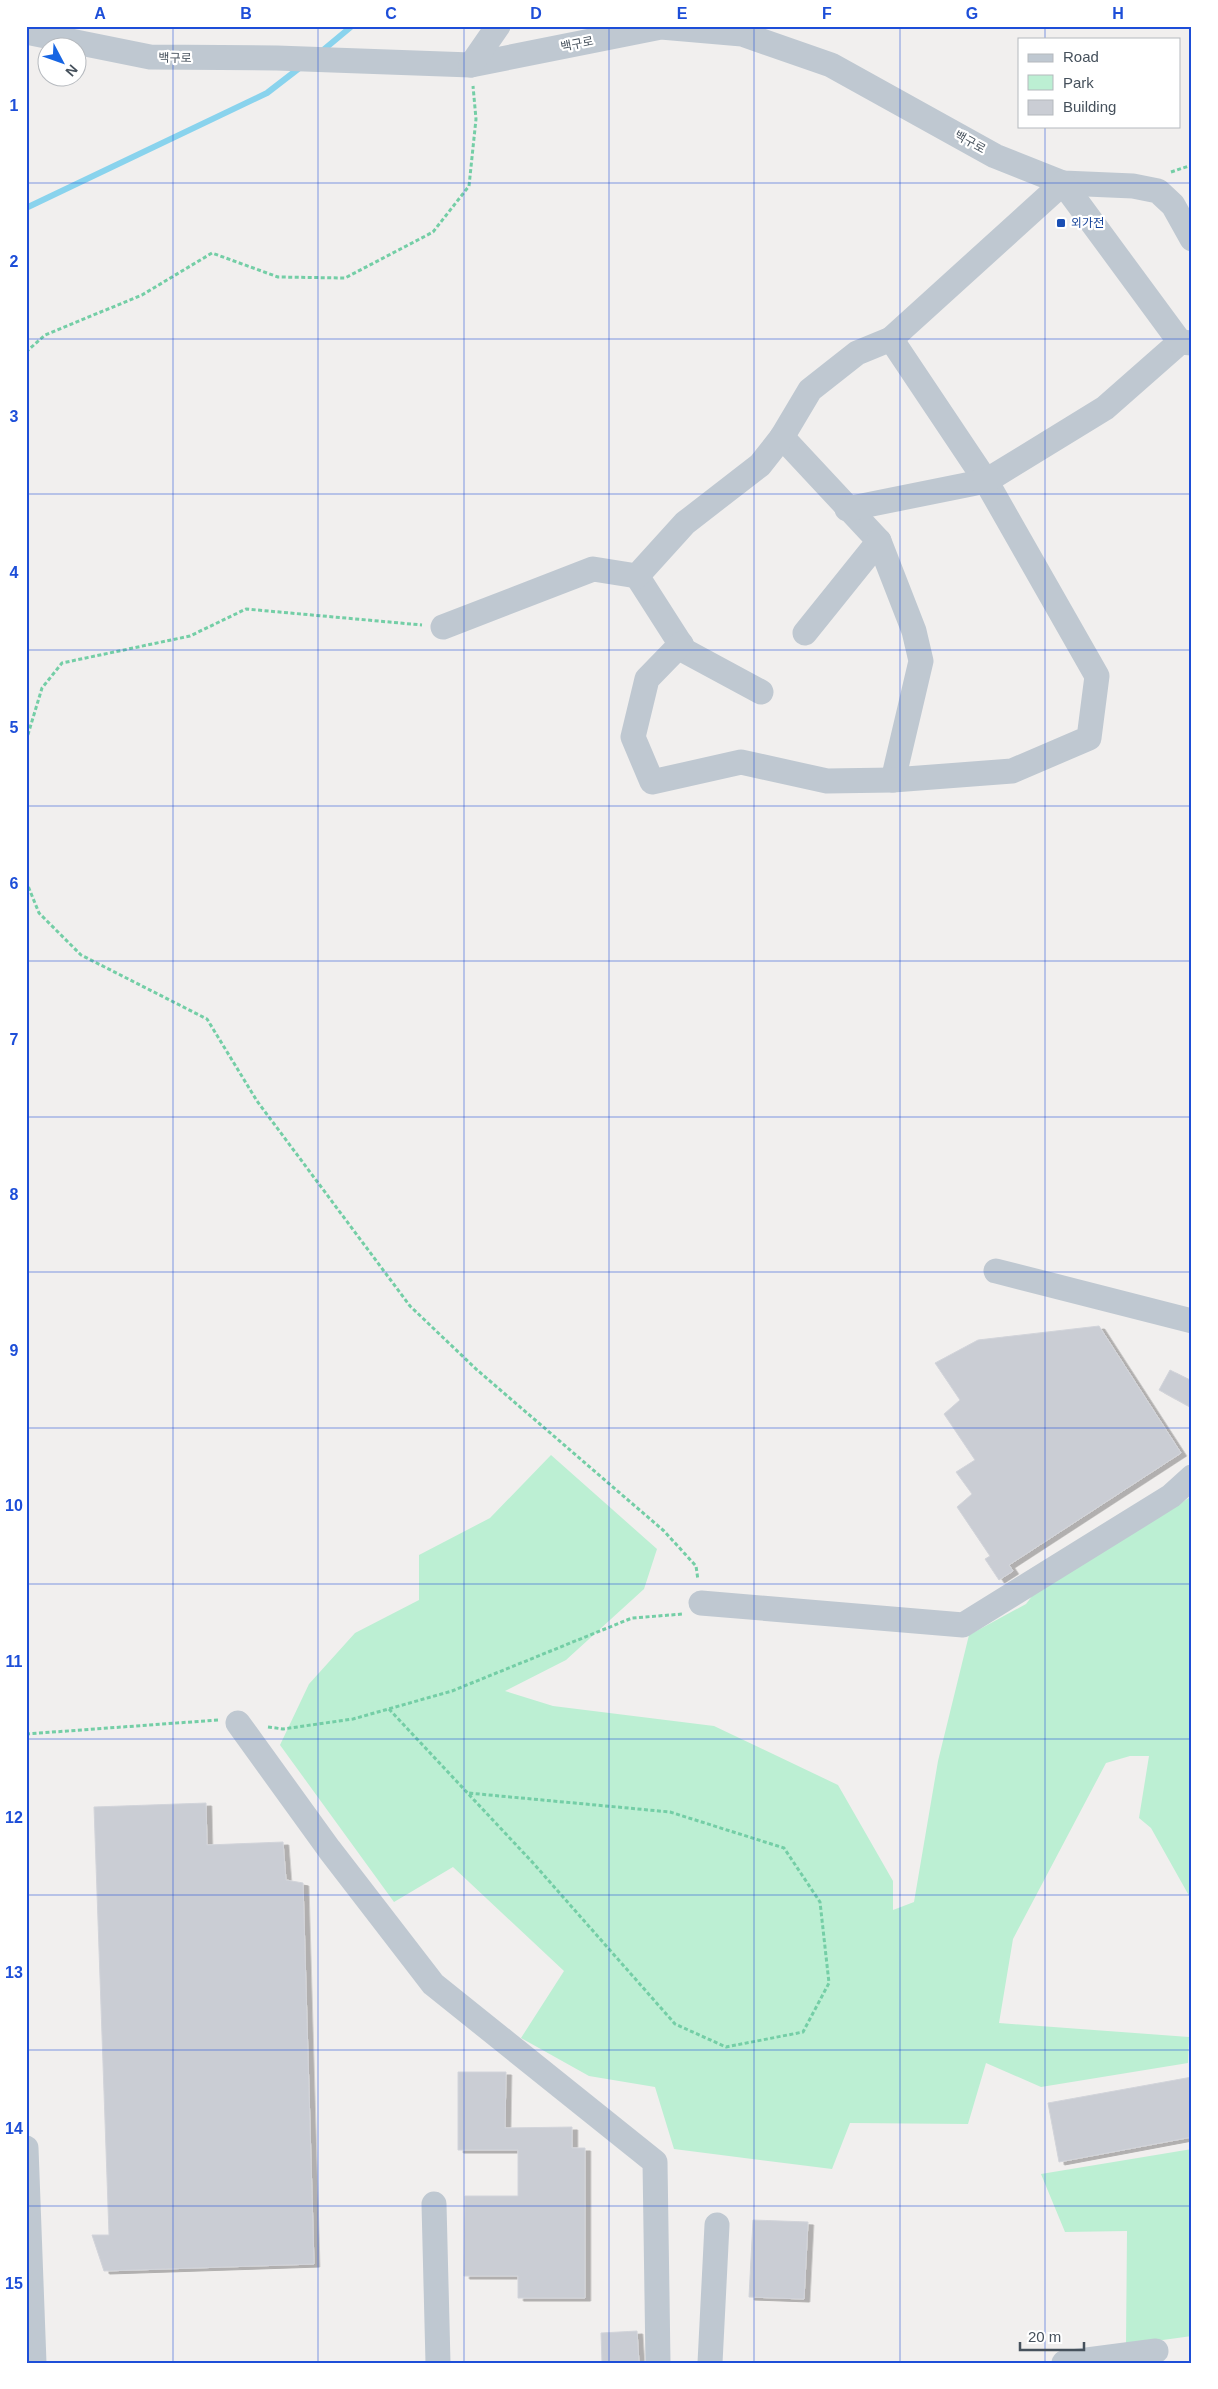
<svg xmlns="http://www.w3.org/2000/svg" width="1218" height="2389" viewBox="0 0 1218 2389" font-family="Arial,'Noto Sans KR',sans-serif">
<defs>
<filter id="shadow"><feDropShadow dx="5.5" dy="3" stdDeviation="0" flood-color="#0004"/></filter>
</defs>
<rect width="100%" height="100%" fill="#f1efee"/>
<g fill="#bcefd3">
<path d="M551 1455 657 1549 644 1589 566 1660 505 1691 553 1706 714 1726 838 1785 893 1881V1910L914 1902 938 1761 969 1635 1026 1604 1053 1569 1062 1577 1192 1496V1901L1151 1828 1139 1818 1149 1756H1130L1106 1763 1013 1939 999 2023 1189 2037 1188 2063 1041 2087 986 2063 968 2124 850 2123 832 2169 674 2149 655 2087 589 2076 521 2038 564 1971 453 1867 394 1902 280 1745 309 1684 355 1633 419 1600V1555L490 1518Z"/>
<path d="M1192 2149V2336L1126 2345 1127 2231 1065 2232 1041 2174Z"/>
</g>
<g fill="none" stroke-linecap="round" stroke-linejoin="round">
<g stroke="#89d3ed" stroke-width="6">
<path d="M322 51 352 26"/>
<path d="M26 208 267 93 302 66"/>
</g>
</g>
<g fill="#cacdd4" stroke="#d2d4da" filter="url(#shadow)">
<path d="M1099 1326 1181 1453 1009 1565 1013 1571 999 1580 985 1559 990 1556 957 1507 972 1494 956 1472 975 1460 944 1414 960 1400 935 1363 978 1340Z"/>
<path d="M1170 1370 1192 1381V1408L1159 1390Z"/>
<path d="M206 1803 207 1845 283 1842 286 1880 303 1883 314 2264 104 2271 92 2235H109L94 1807Z"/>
<path d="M458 2072H506L505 2128 572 2127V2148H585V2298H518V2276H464L465 2196H518V2150H458Z"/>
<path d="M1192 2077V2137L1059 2162 1048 2103Z"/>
<path d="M753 2220 808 2222 804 2299 749 2297Z"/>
<path d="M637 2331 639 2363H602L601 2333Z"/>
</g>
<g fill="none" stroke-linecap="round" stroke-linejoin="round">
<g stroke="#74cea6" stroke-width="3" stroke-dasharray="4 2.5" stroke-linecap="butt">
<path d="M1171 172 1192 165"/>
<path d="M26 352 45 335 142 295 212 253 278 277 345 278 433 232 469 186 476 119 473 86"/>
<path d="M26 741 42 688 62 663 190 636 246 609 422 625"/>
<path d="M26 881 39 913 81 955 207 1019 257 1101 410 1306 476 1369 664 1531 696 1566 698 1580"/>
<path d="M389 1709 534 1864 675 2024 726 2047 803 2032 829 1983 820 1902 784 1848 670 1812 468 1793"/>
<path d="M268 1727 283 1729 353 1719 452 1691 632 1618 683 1614"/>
<path d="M26 1734 218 1720"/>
</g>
<g stroke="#bfc8d1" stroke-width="25">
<path d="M26 32 150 57 277 58 471 65 661 27 742 34 831 65 995 156 1063 183 1133 186 1158 191 1173 205 1192 239"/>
<path d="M471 65 498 26"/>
<path d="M782 437 879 541 914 631 921 661 893 780 1012 771 1089 738 1097 676 986 481 891 339"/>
<path d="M847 509 986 481 1105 408 1180 342 1192 343"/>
<path d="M637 576 685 651 761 692"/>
<path d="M443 627 593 569 637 576 685 523 760 465 782 437 810 390 857 353 891 339 1063 183 1180 342"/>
<path d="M805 633 879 541"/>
<path d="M681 644 647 679 633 737 652 782 741 762 827 781 893 780"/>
<path d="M996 1271 1192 1321"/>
<path d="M701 1603 963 1625 1171 1496 1192 1477"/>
<path d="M238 1723 329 1849 433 1984 655 2162 658 2363"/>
<path d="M26 2148 34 2363"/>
<path d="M434 2204 438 2363"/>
<path d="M710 2363 717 2225"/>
<path d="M1064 2363 1156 2351"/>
</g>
</g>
<path fill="none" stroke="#1d4ed8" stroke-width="1" stroke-opacity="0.55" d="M173 26V2363M318 26V2363M464 26V2363M609 26V2363M754 26V2363M900 26V2363M1045 26V39M1045 126V2363M26 183H1192M26 339H1192M26 494H1192M26 650H1192M26 806H1192M26 961H1192M26 1117H1192M26 1272H1192M26 1428H1192M26 1584H1192M26 1739H1192M26 1895H1192M26 2050H1192M26 2206H1192"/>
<rect fill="#1a4fb4" stroke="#fff" stroke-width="2" x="1056" y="218" width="10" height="10" rx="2.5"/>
<g text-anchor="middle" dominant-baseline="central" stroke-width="4.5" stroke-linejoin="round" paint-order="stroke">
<g font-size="12" fill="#46515c" stroke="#fff">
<text transform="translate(577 44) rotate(-11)">백구로</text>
<text transform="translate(175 58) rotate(1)">백구로</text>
<text transform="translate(970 142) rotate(29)">백구로</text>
</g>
<g font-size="12" fill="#164399" stroke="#fff" text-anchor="start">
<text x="1071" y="223">외가전</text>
</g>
</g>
<rect width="1218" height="2389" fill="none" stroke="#ffffff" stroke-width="55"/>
<rect x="1018" y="38" width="162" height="90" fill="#ffffff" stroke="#b5b9be"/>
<rect x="1028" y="54" width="25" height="8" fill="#bfc8d1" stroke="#b5b9be"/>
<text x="1063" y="62" font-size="15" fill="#46515c">Road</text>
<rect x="1028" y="75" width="25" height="15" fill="#bcefd3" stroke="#b5b9be"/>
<text x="1063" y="88" font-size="15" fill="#46515c">Park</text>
<rect x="1028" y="100" width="25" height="15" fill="#cacdd4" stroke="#b5b9be"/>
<text x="1063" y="112" font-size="15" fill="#46515c">Building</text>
<g transform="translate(62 62) rotate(131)"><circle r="24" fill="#ffffff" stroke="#b5b9be"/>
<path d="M0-4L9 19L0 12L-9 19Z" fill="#1765e3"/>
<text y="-8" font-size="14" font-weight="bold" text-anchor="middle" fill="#46515c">N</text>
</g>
<path d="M1020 2342v8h64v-8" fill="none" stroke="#46515c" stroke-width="2.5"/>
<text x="1028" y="2342" font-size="15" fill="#46515c" stroke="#ffffff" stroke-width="4" paint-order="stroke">20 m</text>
<rect x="28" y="28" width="1162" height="2334" fill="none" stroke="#1d4ed8" stroke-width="2"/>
<g font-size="16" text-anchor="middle" font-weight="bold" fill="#1d4ed8">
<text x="100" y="19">A</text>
<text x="246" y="19">B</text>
<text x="391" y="19">C</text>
<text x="536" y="19">D</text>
<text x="682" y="19">E</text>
<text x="827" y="19">F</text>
<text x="972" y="19">G</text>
<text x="1118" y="19">H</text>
<text x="14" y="111">1</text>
<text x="14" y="267">2</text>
<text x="14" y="422">3</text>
<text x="14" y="578">4</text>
<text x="14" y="733">5</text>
<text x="14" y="889">6</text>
<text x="14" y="1045">7</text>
<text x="14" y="1200">8</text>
<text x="14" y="1356">9</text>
<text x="14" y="1511">10</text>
<text x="14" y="1667">11</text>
<text x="14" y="1823">12</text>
<text x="14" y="1978">13</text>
<text x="14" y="2134">14</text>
<text x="14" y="2289">15</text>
</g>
</svg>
